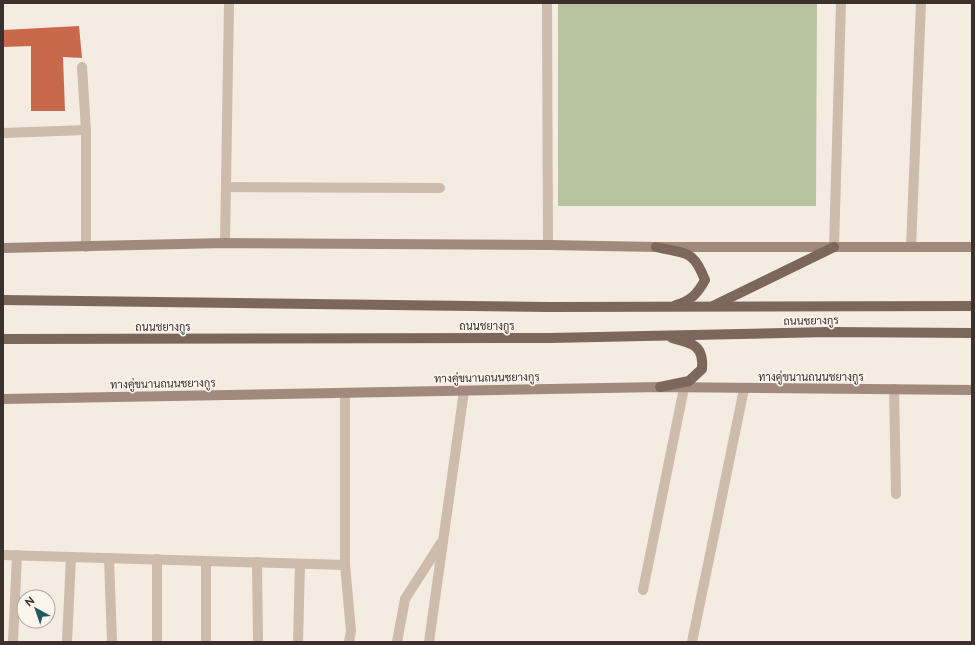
<svg xmlns="http://www.w3.org/2000/svg" width="975" height="645" viewBox="0 0 975 645" font-family="Raleway,Sarabun,sans-serif">
<rect width="100%" height="100%" fill="#f4ebe1"/>
<path fill="#b8c4a0" d="M558 3H817L816 206H558Z"/>
<path fill="#c8694b" d="M79 26 82 58 63 57 65 111H31V46L3 47V30Z"/>
<g fill="none" stroke-linecap="round" stroke-linejoin="round">
<g stroke="#cdbbac" stroke-width="10">
<path d="M547 3 548 245"/>
<path d="M226 187 440 188"/>
<path d="M911 247 921 3"/>
<path d="M894 389 896 494"/>
<path d="M3 555 345 565V393"/>
<path d="M109 558 112 642"/>
<path d="M157 559V642"/>
<path d="M206 561V642"/>
<path d="M257 562 258 642"/>
<path d="M345 565 351 631 349 642"/>
<path d="M643 590 684 388"/>
<path d="M13 642 17 555"/>
<path d="M67 642 71 557"/>
<path d="M298 642 300 564"/>
<path d="M397 642 405 599 441 543"/>
<path d="M429 642 464 391"/>
</g>
<g stroke="#cdbbac" stroke-width="10">
<path d="M82 67 86 130V247"/>
<path d="M3 133 86 130"/>
<path d="M225 243 229 3"/>
<path d="M834 247 841 3"/>
<path d="M692 642 744 389"/>
</g>
<g stroke="#a18a7d" stroke-width="10">
<path d="M3 248 225 243 548 245 656 247H972"/>
<path d="M3 399 660 387 972 390"/>
</g>
<g stroke="#7d675c" stroke-width="10">
<path d="M656 247C686 254 693 249 705 280 698 293 691 301 676 305"/>
<path d="M3 300 549 307 972 306"/>
<path d="M713 306 834 247"/>
<path d="M3 339 550 338 829 332 972 333"/>
<path d="M660 387 689 381 702 369C704 345 692 343 672 338"/>
</g>
</g>
<g text-anchor="middle" dominant-baseline="central" stroke-width="3.5" stroke-linejoin="round" paint-order="stroke">
<g font-size="11" fill="#3b302b" stroke="#fbf5ee">
<text transform="translate(811 321) rotate(-1)">ถนนชยางกูร</text>
<text x="487" y="326">ถนนชยางกูร</text>
<text x="163" y="327">ถนนชยางกูร</text>
<text x="811" y="377">ทางคู่ขนานถนนชยางกูร</text>
<text transform="translate(487 378) rotate(-1)">ทางคู่ขนานถนนชยางกูร</text>
<text transform="translate(163 384) rotate(-1)">ทางคู่ขนานถนนชยางกูร</text>
</g>
</g>
<rect width="975" height="645" fill="none" stroke="#3b302b" stroke-width="8"/>
<g transform="translate(36 609) rotate(320)"><circle r="19" fill="#fbf5ee" stroke="#aea6a0"/>
<path d="M0-3L7 15L0 10L-7 15Z" fill="#1f5a5e"/>
<text y="-6" font-size="11" font-weight="bold" text-anchor="middle" fill="#3b302b">N</text>
</g>
</svg>
